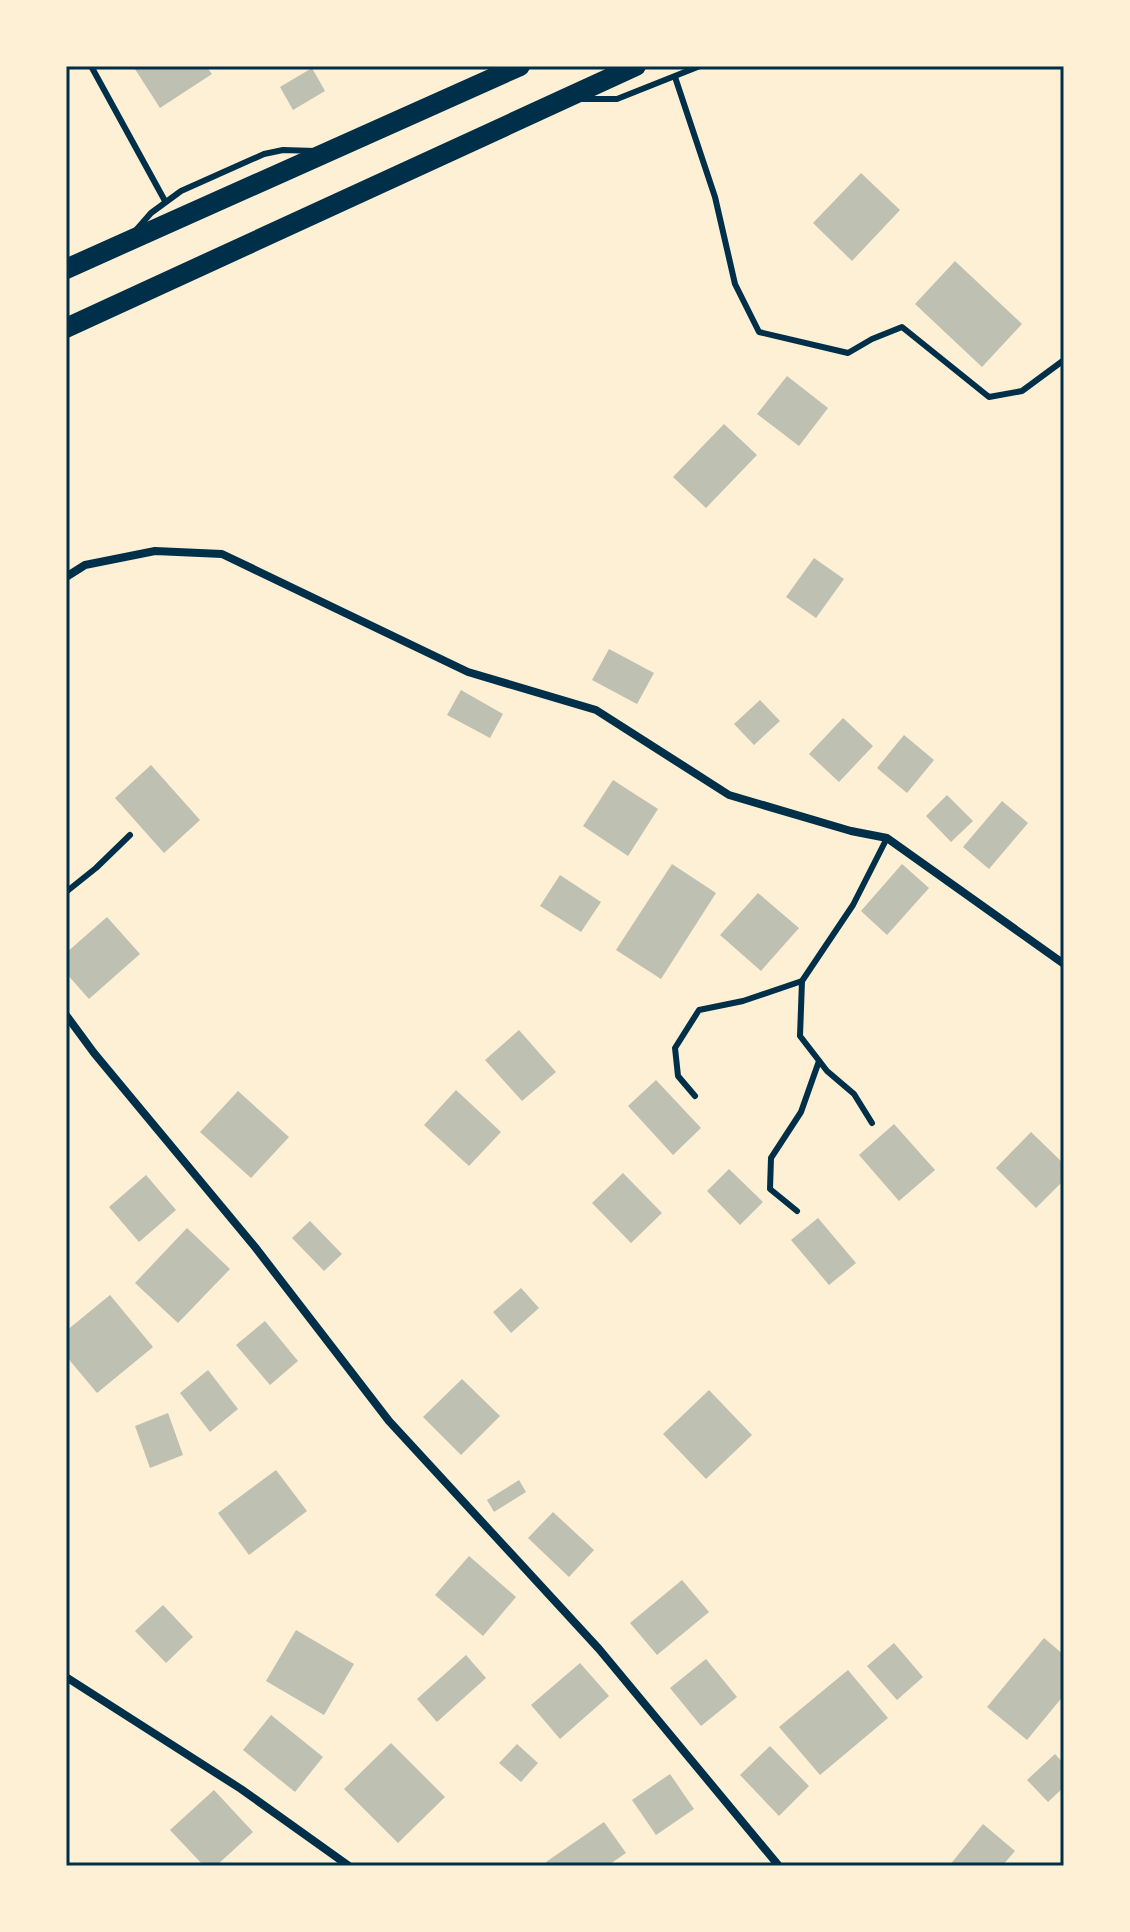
<svg xmlns="http://www.w3.org/2000/svg" width="1130" height="1932" viewBox="0 0 1130 1932" font-family="Lato,sans-serif">
<rect width="100%" height="100%" fill="#fdf0d5"/>
<g fill="#bec0b2">
<path d="M133 66H206L212 74 160 108Z"/>
<path d="M312 68 325 91 293 110 280 87Z"/>
<path d="M861 173 900 210 852 261 813 223Z"/>
<path d="M955 261 1022 324 982 367 915 304Z"/>
<path d="M787 376 828 408 799 446 757 414Z"/>
<path d="M724 424 757 455 706 508 673 477Z"/>
<path d="M814 558 844 579 816 618 786 597Z"/>
<path d="M609 649 654 673 637 704 592 680Z"/>
<path d="M461 690 503 714 490 738 447 715Z"/>
<path d="M760 700 780 721 754 745 734 724Z"/>
<path d="M843 718 873 746 839 782 809 754Z"/>
<path d="M904 735 934 760 907 793 877 768Z"/>
<path d="M151 765 200 820 164 853 115 798Z"/>
<path d="M613 780 658 809 628 856 583 826Z"/>
<path d="M947 795 973 821 951 842 926 816Z"/>
<path d="M1002 801 1028 823 989 869 963 847Z"/>
<path d="M672 864 716 893 661 979 616 950Z"/>
<path d="M902 864 929 888 887 935 861 911Z"/>
<path d="M560 875 601 902 581 932 540 906Z"/>
<path d="M758 893 799 928 761 971 720 935Z"/>
<path d="M107 917 140 954 89 999 66 973V953Z"/>
<path d="M519 1030 556 1072 522 1101 485 1060Z"/>
<path d="M656 1080 701 1128 673 1155 628 1106Z"/>
<path d="M456 1090 501 1132 469 1166 424 1125Z"/>
<path d="M238 1091 289 1137 251 1178 200 1132Z"/>
<path d="M894 1124 935 1170 899 1201 859 1155Z"/>
<path d="M1031 1132 1064 1164V1180L1036 1208 996 1168Z"/>
<path d="M729 1169 763 1202 740 1225 707 1191Z"/>
<path d="M623 1173 662 1213 631 1243 592 1203Z"/>
<path d="M146 1175 176 1210 139 1242 109 1207Z"/>
<path d="M818 1218 856 1263 829 1285 791 1240Z"/>
<path d="M310 1221 342 1254 324 1271 292 1238Z"/>
<path d="M187 1228 230 1269 178 1323 135 1283Z"/>
<path d="M521 1288 539 1308 511 1333 493 1312Z"/>
<path d="M110 1295 153 1347 97 1393 66 1356V1331Z"/>
<path d="M265 1321 298 1361 270 1385 236 1345Z"/>
<path d="M208 1370 238 1409 210 1432 180 1393Z"/>
<path d="M462 1379 500 1416 461 1455 423 1417Z"/>
<path d="M709 1390 752 1435 706 1479 663 1434Z"/>
<path d="M168 1413 183 1455 150 1468 135 1426Z"/>
<path d="M276 1470 307 1511 249 1555 218 1513Z"/>
<path d="M519 1480 526 1492 494 1512 487 1500Z"/>
<path d="M553 1512 594 1550 569 1577 528 1538Z"/>
<path d="M469 1556 516 1597 483 1636 435 1595Z"/>
<path d="M682 1580 709 1612 657 1655 630 1623Z"/>
<path d="M163 1605 193 1637 166 1663 135 1631Z"/>
<path d="M296 1630 354 1664 324 1715 266 1681Z"/>
<path d="M1044 1638 1064 1655V1695L1027 1740 987 1707Z"/>
<path d="M894 1643 923 1677 897 1700 867 1666Z"/>
<path d="M466 1655 486 1678 437 1722 417 1699Z"/>
<path d="M706 1659 737 1697 701 1726 670 1688Z"/>
<path d="M580 1663 609 1696 560 1739 531 1705Z"/>
<path d="M848 1670 888 1718 820 1775 779 1727Z"/>
<path d="M271 1715 323 1757 295 1792 243 1750Z"/>
<path d="M391 1743 445 1797 398 1843 344 1789Z"/>
<path d="M517 1744 538 1763 521 1782 499 1763Z"/>
<path d="M770 1746 809 1786 779 1816 740 1775Z"/>
<path d="M1055 1754 1064 1764V1787L1048 1802 1027 1780Z"/>
<path d="M670 1774 694 1809 656 1835 632 1800Z"/>
<path d="M214 1790 253 1832 216 1866H204L170 1830Z"/>
<path d="M604 1822 626 1853 607 1866H549L546 1862Z"/>
<path d="M983 1824 1015 1851 1002 1866H949Z"/>
</g>
<g fill="none" stroke-linecap="round" stroke-linejoin="round">
<g stroke="#003049" stroke-width="6">
<path d="M91 66 165 201"/>
<path d="M675 77 715 197 735 284 759 332 848 353 872 339 902 327 989 397 1022 391 1064 360"/>
<path d="M583 99H617L700 66"/>
<path d="M137 229 151 213 181 191 264 154 283 150 315 151"/>
<path d="M66 892 96 868 130 835"/>
<path d="M695 1096 678 1076 675 1048 699 1010 743 1001 802 981"/>
<path d="M872 1123 854 1094 827 1071 800 1036 802 981 853 905 887 838"/>
<path d="M797 1211 770 1189 771 1158 801 1112 819 1061"/>
</g>
<g stroke="#003049" stroke-width="8">
<path d="M66 577 85 565 155 551 222 554 468 672 596 710 729 795 851 831 887 838 1064 964"/>
<path d="M66 1015 94 1053 255 1247 389 1421 599 1649 779 1866"/>
<path d="M66 1677 241 1789 349 1866"/>
</g>
<g stroke="#003049" stroke-width="20">
<path d="M66 269 520 66"/>
<path d="M66 328 636 66"/>
</g>
</g>
<rect width="1130" height="1932" fill="none" stroke="#fdf0d5" stroke-width="136"/>
<rect x="68" y="68" width="994" height="1796" fill="none" stroke="#003049" stroke-width="3"/>
</svg>
